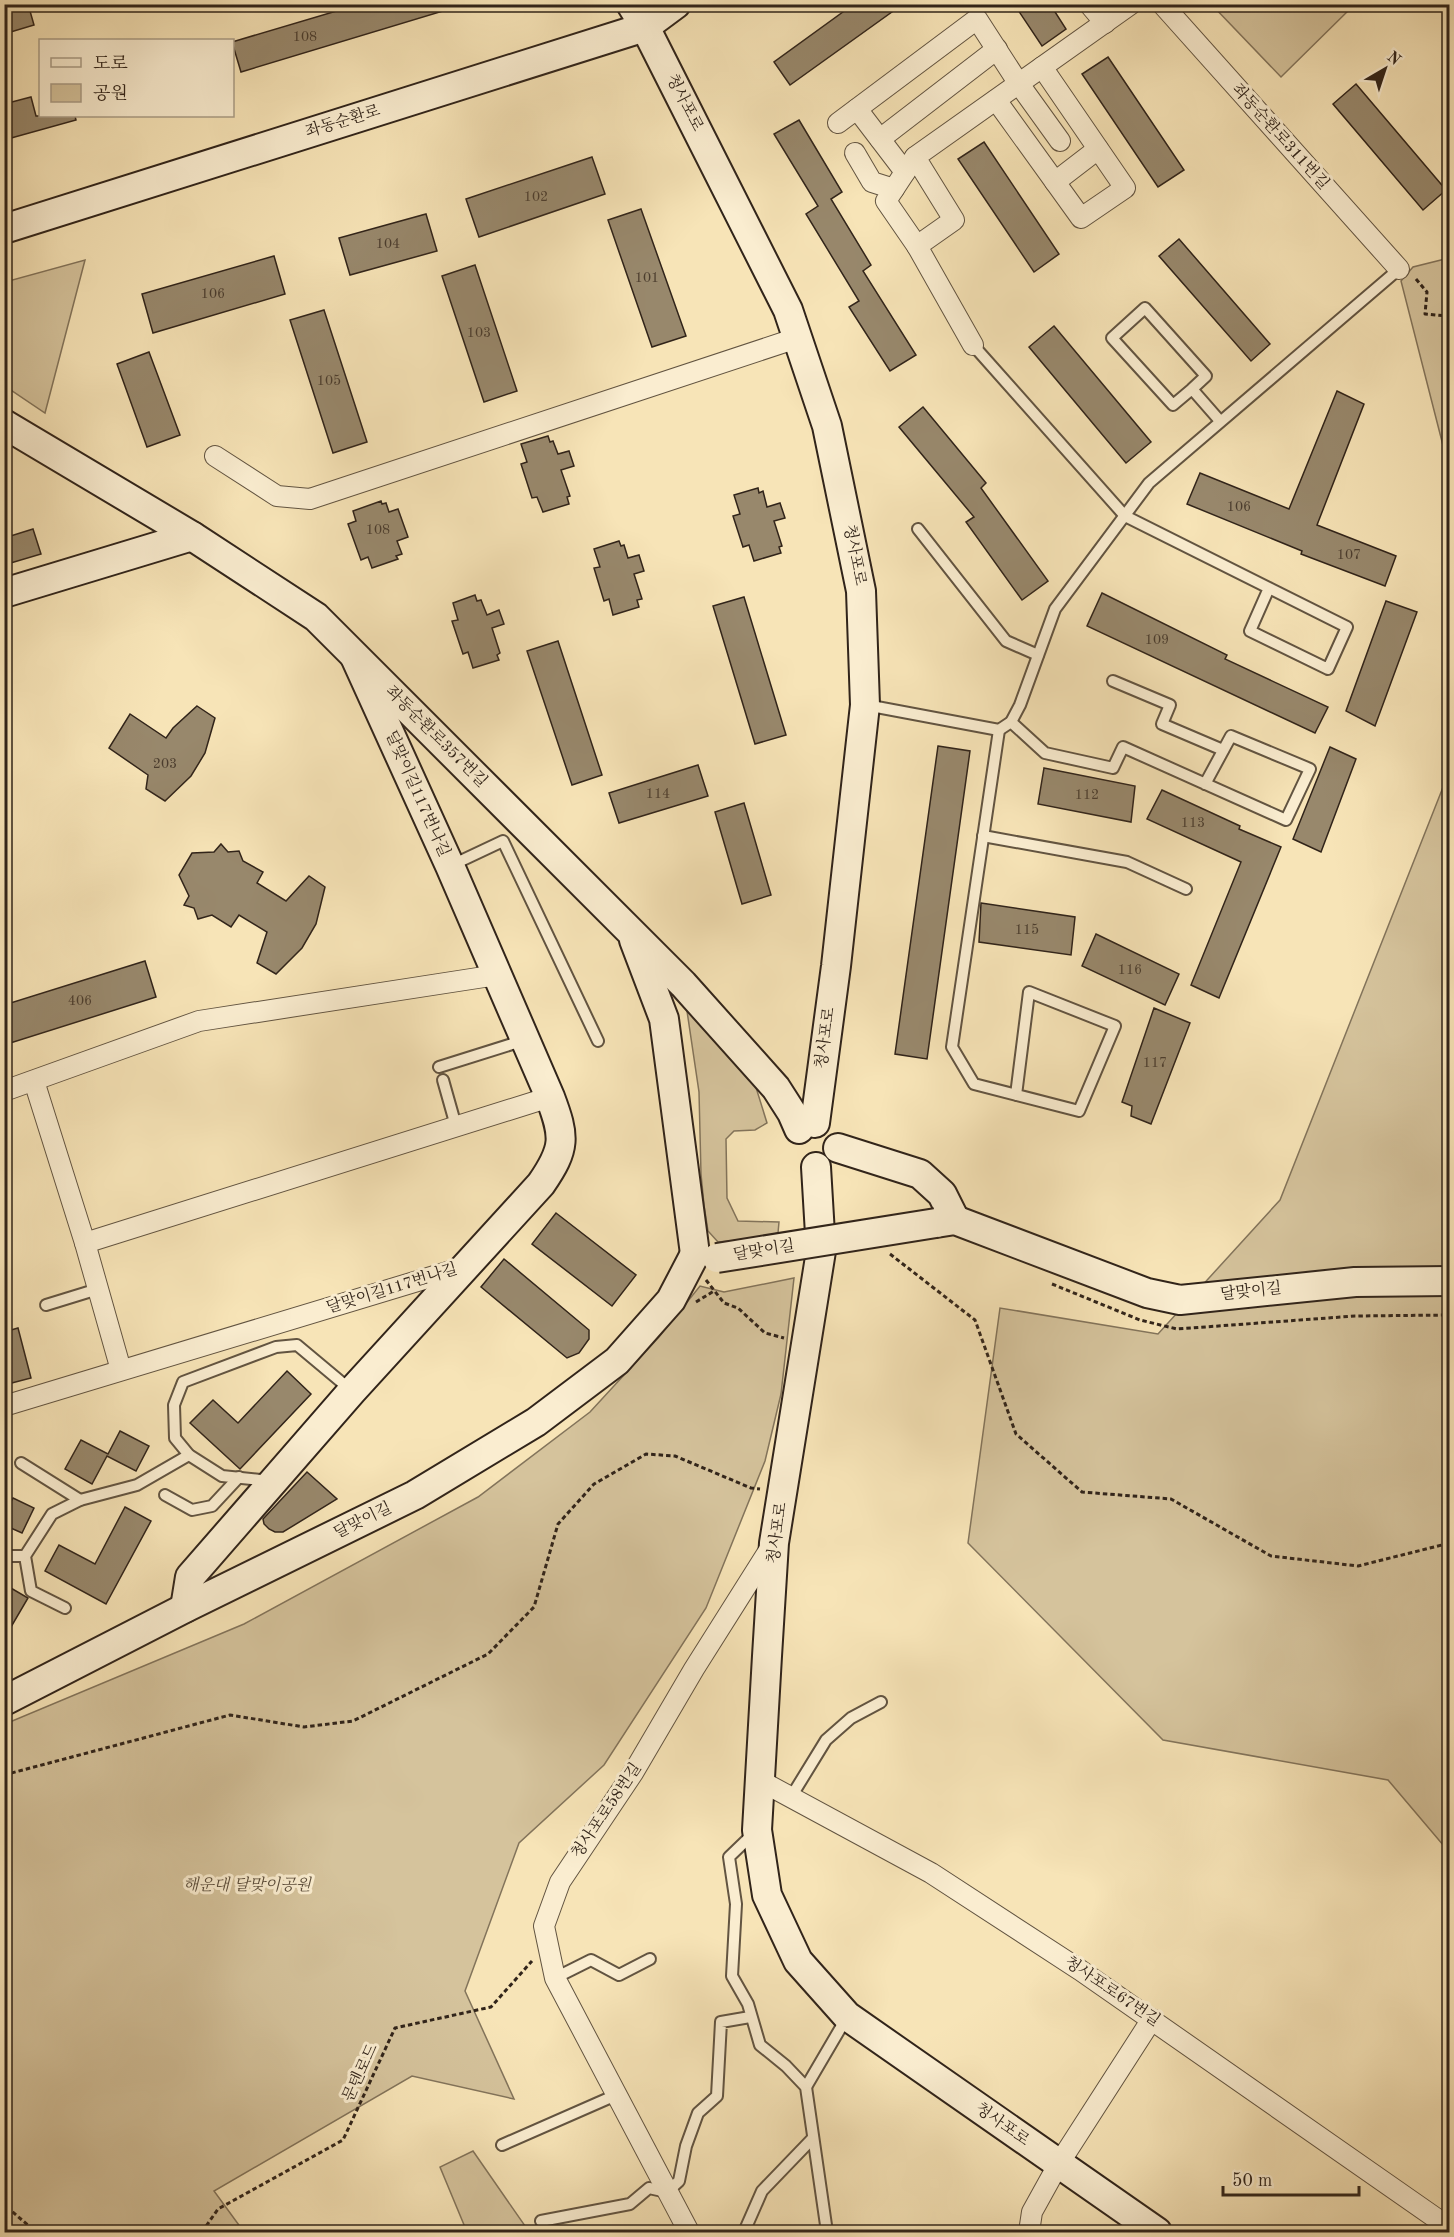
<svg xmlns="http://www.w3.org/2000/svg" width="1454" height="2237" viewBox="0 0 1454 2237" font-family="'Old Standard TT','Noto Serif KR',serif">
<rect width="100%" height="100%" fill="#f7e4b7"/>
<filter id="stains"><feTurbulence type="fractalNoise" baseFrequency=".00333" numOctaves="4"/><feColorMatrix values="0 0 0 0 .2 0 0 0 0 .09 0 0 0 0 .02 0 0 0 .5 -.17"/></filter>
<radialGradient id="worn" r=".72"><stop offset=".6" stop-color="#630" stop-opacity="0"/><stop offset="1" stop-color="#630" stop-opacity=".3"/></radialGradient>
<g fill="#d5c39c" stroke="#83745b" stroke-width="1.5">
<path d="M1212 5H1354L1281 77Z"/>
<path d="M1449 258V469L1401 281 1413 267Z"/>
<path d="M85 260 45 413 5 386V282Z"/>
<path d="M1449 772V1852L1388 1780 1163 1740 968 1543 1000 1308 1158 1334 1280 1200Z"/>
<path d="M687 1011 697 1016 754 1081 767 1123 755 1130 734 1131 726 1139 727 1198 738 1221 779 1222 778 1233 752 1239 718 1242 708 1231 704 1205 701 1174 699 1092Z"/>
<path d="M794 1278 781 1394 765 1461 706 1608 604 1765 519 1843 465 1991 514 2099 412 2076 214 2191 244 2232H5V1724L244 1624 478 1497 590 1412 659 1337 700 1286 724 1292Z"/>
<path d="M473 2151 525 2226 541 2232H467L440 2167Z"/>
</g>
<g fill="#98886c" stroke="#31241a" stroke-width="1.5">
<path d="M4 4H28L34 25 4 34Z"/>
<path d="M360 4H453V8L241 72 232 42Z"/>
<path d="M854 4H903L790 85 774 62Z"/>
<path d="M1014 4H1050L1066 29 1042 46Z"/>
<path d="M1108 57 1184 170 1158 187 1082 74Z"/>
<path d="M1356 84 1446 190 1423 210 1333 104Z"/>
<path d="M31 97 36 116H75L76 120 4 140V104Z"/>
<path d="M799 120 842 192 831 199 871 265 863 271 916 355 890 371 849 307 859 301 806 214 818 206 774 134Z"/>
<path d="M984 142 1059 254 1034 272 958 159Z"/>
<path d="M592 157 605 194 479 237 466 199Z"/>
<path d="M641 209 686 336 652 347 608 220Z"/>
<path d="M426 214 437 251 350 275 339 238Z"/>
<path d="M1179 239 1270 344 1251 361 1159 256Z"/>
<path d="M274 256 285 294 153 333 142 294Z"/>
<path d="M475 265 517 391 484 402 442 276Z"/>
<path d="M324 310 367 442 333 453 290 320Z"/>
<path d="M1054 326 1151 442 1126 463 1029 347Z"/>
<path d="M149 352 180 435 147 447 117 364Z"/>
<path d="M1337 391 1364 404 1317 525 1396 556 1385 586 1301 554 1302 551 1187 504 1200 473 1289 509Z"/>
<path d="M923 407 986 483 981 488 1048 581 1022 600 966 522 974 517 899 427Z"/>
<path d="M548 436 550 442 553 441 558 454 569 451 574 466 561 470 570 496 567 497 569 504 543 512 537 497 532 498 521 464 527 462 521 444Z"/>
<path d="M758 488 759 493 763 491 767 507 780 503 785 518 774 521 782 546 779 547 781 553 754 561 749 545 743 547 733 516 740 514 734 495Z"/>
<path d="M381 501 382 504 386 503 389 512 398 509 408 537 397 541 402 554 396 556 398 559 372 568 368 557 361 560 348 524 356 521 353 511Z"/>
<path d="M33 529 41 554 4 565V538Z"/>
<path d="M619 541 621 546 624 545 628 558 639 555 644 571 634 574 642 599 637 600 639 607 613 615 609 599 604 601 594 568 600 567 594 549Z"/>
<path d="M1102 593 1227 655 1225 659 1328 707 1315 733 1087 626Z"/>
<path d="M475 595 477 601 481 600 487 615 499 610 504 624 492 628 500 653 497 655 499 660 473 668 468 652 463 654 452 621 458 620 453 603Z"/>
<path d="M744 597 786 735 755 744 713 606Z"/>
<path d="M1386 601 1417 612 1375 726 1346 711Z"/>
<path d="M558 641 602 775 572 785 527 651Z"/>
<path d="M197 706 215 718 205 753 191 776 165 801 146 789 148 775 109 748 130 714 166 738 173 728Z"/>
<path d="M938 746 970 751 927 1059 895 1054Z"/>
<path d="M1330 747 1356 759 1321 852 1293 839Z"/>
<path d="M698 765 708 796 619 823 609 793Z"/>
<path d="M1044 768 1135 786 1131 822 1038 804Z"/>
<path d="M1162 790 1240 826 1239 829 1281 847 1219 998 1191 985 1241 862 1147 819Z"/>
<path d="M744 803 771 895 742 904 715 812Z"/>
<path d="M221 844 228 852 239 851 243 861 263 872 257 883 286 901 309 876 325 887 316 924 302 948 276 974 257 963 267 932 239 915 231 927 212 915 198 919 194 908 184 905 189 896 179 875 192 853 214 852Z"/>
<path d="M981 903 1075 917 1071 955 979 942Z"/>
<path d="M1096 934 1179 974 1165 1005 1082 966Z"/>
<path d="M145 961 156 997 4 1045V1005Z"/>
<path d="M1154 1008 1190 1023 1151 1124 1131 1116 1132 1106 1122 1102Z"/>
<path d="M556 1213 636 1275 612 1306 532 1244Z"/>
<path d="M504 1259 589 1330V1339L579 1353 567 1358 481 1287Z"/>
<path d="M18 1328 31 1378 4 1385V1332Z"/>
<path d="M287 1371 311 1394 240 1469 190 1423 213 1400 238 1423Z"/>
<path d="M120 1431 149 1446 136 1471 107 1456 92 1484 65 1469 81 1440 108 1454Z"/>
<path d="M307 1472 337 1499 283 1532H275L269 1529 264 1524 263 1519Z"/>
<path d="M13 1498 34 1508 22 1533 4 1525V1515Z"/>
<path d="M125 1507 151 1521 106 1604 45 1571 59 1545 95 1564Z"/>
<path d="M4 1584 28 1598 4 1639Z"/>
</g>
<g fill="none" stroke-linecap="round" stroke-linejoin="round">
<g stroke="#625441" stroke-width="14">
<g id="lane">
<path d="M973 345 1125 516 1347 627 1328 669 1250 631 1269 588"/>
<path d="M1192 389 1173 405 1112 338 1145 308 1206 376 1192 389 1220 421"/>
<path d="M918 529 1006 641 1038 655"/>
<path d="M1113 681 1170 705 1162 724 1223 750"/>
<path d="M866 705 999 730 1011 722 1020 705 1055 609 1149 483 1399 269"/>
<path d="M1011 722 1045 753 1113 768 1123 747 1286 820 1310 769 1231 736 1205 784"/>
<path d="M999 730 952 1047 974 1084 1079 1111 1115 1026 1029 992 1016 1095"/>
<path d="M983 836 1127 862 1186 889"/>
<path d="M450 866 503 841 598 1041"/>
<path d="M439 1067 525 1040"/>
<path d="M443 1080 456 1126"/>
<path d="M46 1305 98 1289"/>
<path d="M21 1463 80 1500"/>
<path d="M270 1481 222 1476 189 1455 175 1438 174 1405 183 1382 276 1347 297 1345 352 1391"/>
<path d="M165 1495 192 1510 212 1506 239 1477"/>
<path d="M4 1556H25"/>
<path d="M65 1608 31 1591 25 1556 52 1514 80 1500 137 1485 189 1455"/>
<path d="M791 1797 826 1740 851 1718 881 1702"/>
<path d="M755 1832 729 1857 736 1904 732 1976 748 2004 760 2045 786 2066 806 2087 827 2232"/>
<path d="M555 1978 591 1960 619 1975 650 1959"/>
<path d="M806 2087 847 2017"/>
<path d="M502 2145 616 2095"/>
<path d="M541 2221 630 2204 649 2188 667 2192 679 2181 686 2146 698 2113 717 2096 721 2022 750 2017"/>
<path d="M744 2232 762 2191 813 2138"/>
</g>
</g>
<g stroke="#625441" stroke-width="22">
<g id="street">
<path d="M1089 4 1105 23"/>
<path d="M1162 4 1399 269"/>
<path d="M996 100 1081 218 1125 188 1042 67"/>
<path d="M857 109 905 172"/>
<path d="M838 123 977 19 1019 84 1060 141"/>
<path d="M880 139 997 49"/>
<path d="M855 153 872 182 894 189"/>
<path d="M915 157 886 201 917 246"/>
<path d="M1055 182 1098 149"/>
<path d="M973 345 917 246 954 220 915 157 1131 4"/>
<path d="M215 456 277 496 310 499 797 338"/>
<path d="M34 1081 85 1243 121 1370"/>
<path d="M4 1091 199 1021 497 975"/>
<path d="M85 1243 550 1097"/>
<path d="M4 1406 464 1267"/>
<path d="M759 1780 931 1873 1080 1970 1450 2228"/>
<path d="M689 2232 555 1978 544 1926 560 1882 633 1773 694 1669 771 1547"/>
<path d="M1029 2232 1032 2212 1058 2165 1152 2019"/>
</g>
</g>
<g stroke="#31241a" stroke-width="32">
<g id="secondary">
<path d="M631 4 645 27 788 310 827 426 861 591 865 705 836 966 815 1123"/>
<path d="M4 229 645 27 676 4"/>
<path d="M4 424 192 536 316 617 683 984 776 1088 792 1113 799 1129"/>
<path d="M4 593 192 536"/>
<path d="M634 940 664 1019 695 1254"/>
<path d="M838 1148 920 1174 942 1194 955 1220"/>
<path d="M816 1167 821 1251 774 1543 767 1656 757 1830 767 1895 798 1961 847 2016 1157 2232"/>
<path d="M936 1223 955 1220 1147 1293 1180 1300 1355 1282 1450 1281"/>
<path d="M185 1608 190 1577 352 1391 541 1184C566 1148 565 1137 550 1097L450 866 355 657"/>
<path d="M4 1701 185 1608 415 1495 536 1422 617 1361 671 1300 695 1254"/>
</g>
</g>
<g stroke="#31241a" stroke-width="3" stroke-dasharray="4.5 3" stroke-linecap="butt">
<path d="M1416 279 1427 292 1425 314 1447 316 1450 318"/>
<path d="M890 1254 975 1320 1016 1434 1082 1492 1171 1499 1271 1556 1358 1566 1450 1543"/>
<path d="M706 1280 724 1303 738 1308 765 1333 784 1338"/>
<path d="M1052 1284 1140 1320 1177 1329 1355 1316 1450 1315"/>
<path d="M696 1302 714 1291"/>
<path d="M4 1775 230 1715 304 1727 353 1721 488 1654 534 1607 558 1524 594 1484 646 1454 675 1456 751 1488 760 1489"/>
<path d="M4 2200 8 2208 36 2232"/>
<path d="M202 2232 218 2209 343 2140 395 2028 491 2007 532 1961"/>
</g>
<use href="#lane" stroke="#faedd0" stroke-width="10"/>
<use href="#street" stroke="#faedd0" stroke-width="20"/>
<use href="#secondary" stroke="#faedd0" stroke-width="28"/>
<g stroke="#31241a" stroke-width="32" stroke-linecap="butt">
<path id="secondary-bridge" d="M717 1258 936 1223"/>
</g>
<use href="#secondary-bridge" stroke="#faedd0" stroke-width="28"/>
</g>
<g text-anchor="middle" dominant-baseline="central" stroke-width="6" stroke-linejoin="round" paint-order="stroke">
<g font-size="14" fill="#4b3d2e">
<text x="305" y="37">108</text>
<text x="536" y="197">102</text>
<text x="388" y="244">104</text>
<text x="647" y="278">101</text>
<text x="213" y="294">106</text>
<text x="479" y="333">103</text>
<text x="329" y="381">105</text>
<text x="1239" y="507">106</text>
<text x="378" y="530">108</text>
<text x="1349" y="555">107</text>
<text x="1157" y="640">109</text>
<text x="165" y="764">203</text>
<text x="658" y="794">114</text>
<text x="1087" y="795">112</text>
<text x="1193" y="823">113</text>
<text x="1027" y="930">115</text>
<text x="1130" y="970">116</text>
<text x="80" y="1001">406</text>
<text x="1155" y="1063">117</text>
</g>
<g font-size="16" fill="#31241a" stroke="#faedd0">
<text transform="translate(684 103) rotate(63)">청사포로</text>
<text transform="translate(343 122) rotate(-17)">좌동순환로</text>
<text transform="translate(1280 137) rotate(48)">좌동순환로311번길</text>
<text transform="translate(854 555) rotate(79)">청사포로</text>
<text transform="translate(436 737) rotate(45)">좌동순환로357번길</text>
<text transform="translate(417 794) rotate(66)">달맞이길117번나길</text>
<text transform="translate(826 1038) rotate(-82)">청사포로</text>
<text transform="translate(764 1251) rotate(-9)">달맞이길</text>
<text transform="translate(392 1289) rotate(-17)">달맞이길117번나길</text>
<text transform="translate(1251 1292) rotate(-6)">달맞이길</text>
<text transform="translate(363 1521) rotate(-26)">달맞이길</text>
<text transform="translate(778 1533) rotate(-82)">청사포로</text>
<text transform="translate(607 1811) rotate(-56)">청사포로58번길</text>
<text transform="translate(1112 1992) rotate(34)">청사포로67번길</text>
<text transform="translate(361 2073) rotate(-65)">문텐로드</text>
<text transform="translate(1002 2125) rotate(35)">청사포로</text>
</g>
<g font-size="16" font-style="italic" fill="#5a4c3a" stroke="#faedd0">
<text x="247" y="1886">해운대 달맞이공원</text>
</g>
</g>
<rect width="1454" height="2237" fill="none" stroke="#f7e4b7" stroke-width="24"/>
<rect x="6" y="6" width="1442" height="2225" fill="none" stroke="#31241a" stroke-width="3"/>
<rect x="12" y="12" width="1430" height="2213" fill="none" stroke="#31241a" stroke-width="1.5"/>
<rect x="39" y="39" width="195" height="78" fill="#faedd0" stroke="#aa9d87" stroke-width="1.5"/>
<rect x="51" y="58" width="30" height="9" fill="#faedd0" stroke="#aa9d87" stroke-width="1.5"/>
<text x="93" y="69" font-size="18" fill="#31241a">도로</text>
<rect x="51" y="84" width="30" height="18" fill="#d5c39c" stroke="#aa9d87" stroke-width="1.5"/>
<text x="93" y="99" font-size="18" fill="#31241a">공원</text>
<g transform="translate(1385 69) rotate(39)" stroke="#faedd0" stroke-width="4.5" paint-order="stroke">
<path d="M0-4.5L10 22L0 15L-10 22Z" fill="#31241a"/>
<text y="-9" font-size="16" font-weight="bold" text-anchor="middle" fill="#31241a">N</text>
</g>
<path d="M1223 2186v9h136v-9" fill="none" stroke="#31241a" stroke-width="3"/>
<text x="1232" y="2186" font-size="18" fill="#31241a" stroke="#faedd0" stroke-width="4.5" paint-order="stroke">50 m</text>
<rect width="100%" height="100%" filter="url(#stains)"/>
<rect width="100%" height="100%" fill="url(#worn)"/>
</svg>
